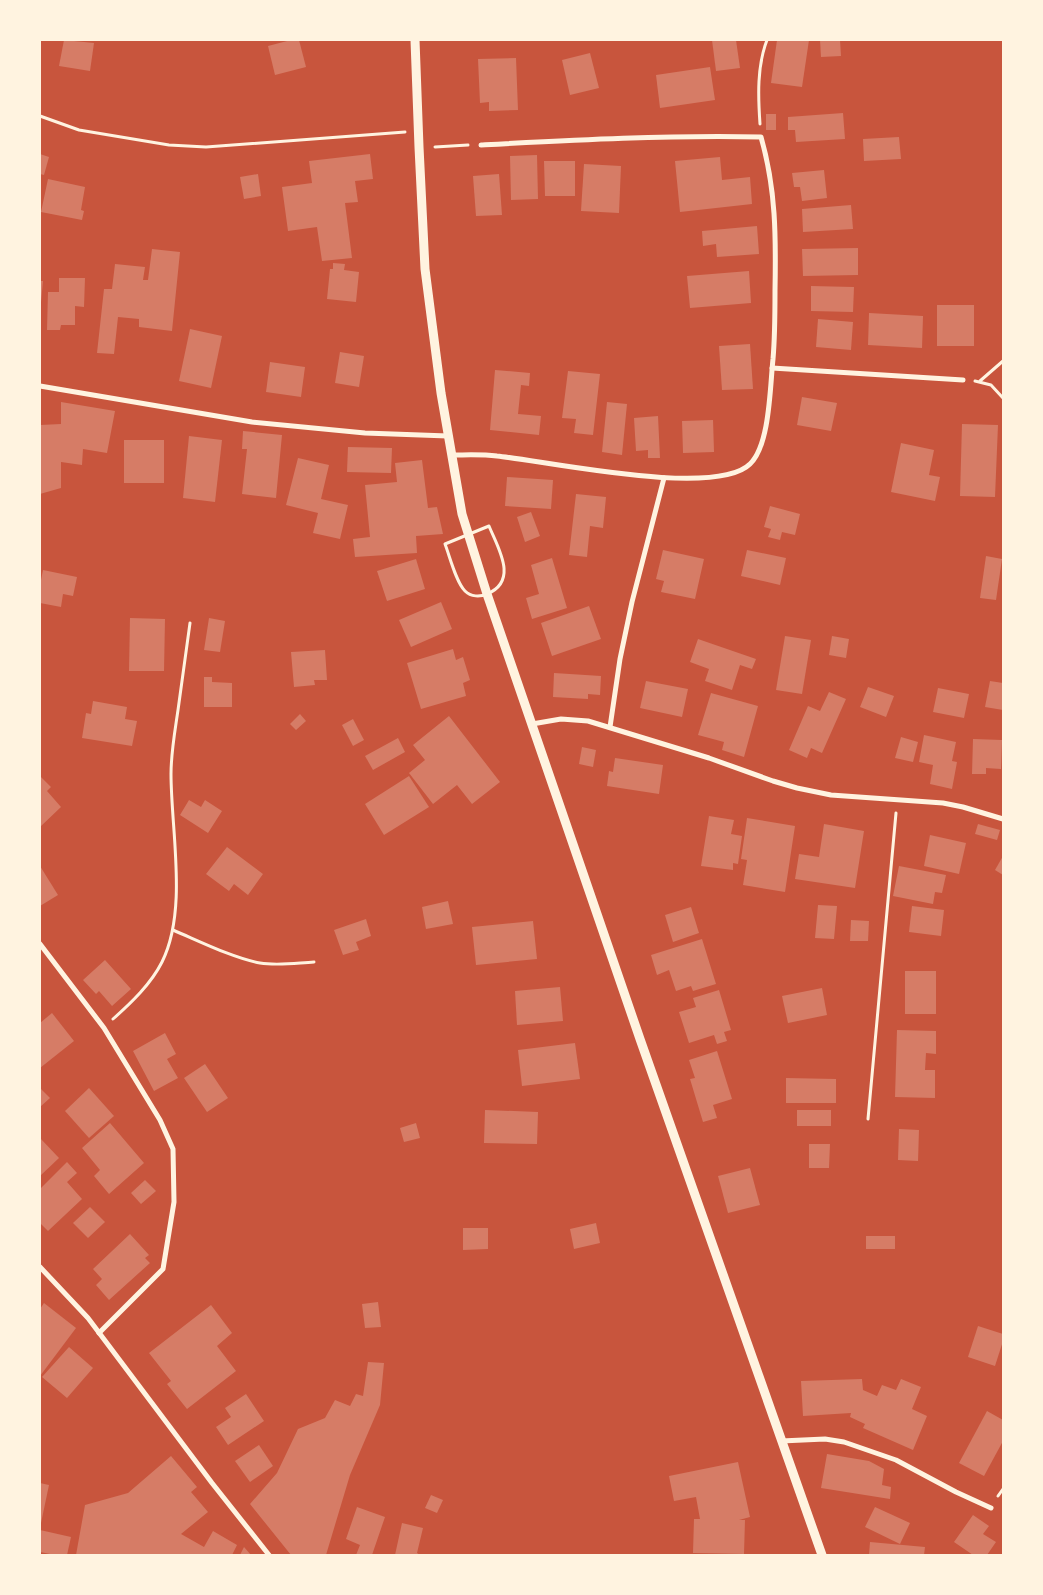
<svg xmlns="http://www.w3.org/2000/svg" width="1043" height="1595" viewBox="0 0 1043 1595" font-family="Arial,sans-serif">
<rect width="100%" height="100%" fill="#c8553d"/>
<g fill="#d67c66">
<path d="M64 40 94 43 90 71 59 66Z"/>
<path d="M291 40H299L306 67 275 75 268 46Z"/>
<path d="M712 40H736L740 68 716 71Z"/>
<path d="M777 40H809L802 87 771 83Z"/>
<path d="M820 40H840L841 56 821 57Z"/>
<path d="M590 53 599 88 570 95 562 60Z"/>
<path d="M516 58 518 110 489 111V102L480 103 478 59Z"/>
<path d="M710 67 715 100 660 108 656 75Z"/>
<path d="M843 113 845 139 796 142 795 130H788V117Z"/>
<rect x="766" y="114" width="10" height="16"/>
<path d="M899 137 901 159 864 161 863 139Z"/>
<path d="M40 154 49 157 44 175 40 174Z"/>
<path d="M370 154 373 179 355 181 358 202 345 203 352 258 322 261 317 227 288 231 282 187 312 183 309 161Z"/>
<path d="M537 155 538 199 511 200 510 156Z"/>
<path d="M720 157 722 180 750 177 752 204 680 212 675 161Z"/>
<path d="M544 161H575V196H545Z"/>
<path d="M584 164 621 166 619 213 581 211Z"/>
<path d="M824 170 827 198 802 201 800 187H794L792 173Z"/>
<path d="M258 174 261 196 244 199 240 177Z"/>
<path d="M499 174 502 215 476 216 473 176Z"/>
<path d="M48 179 85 187 81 210 84 211 82 220 41 212Z"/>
<path d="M851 205 853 229 803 232 802 209Z"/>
<path d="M757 226 759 254 717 257 716 244 703 246 702 231Z"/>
<path d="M858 248V275L803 276 802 249Z"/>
<path d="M152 249 180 252 172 331 139 327V319L118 317 114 354 97 353 104 289H112L115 264 145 267 143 280H148Z"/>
<path d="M333 263 345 264 344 270 359 272 356 302 327 299 330 269H333Z"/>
<path d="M749 271 751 303 690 308 687 276Z"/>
<path d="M59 278H85L84 307 75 306V325H61L60 330H47L48 292H59Z"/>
<path d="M40 281H43L41 302H40Z"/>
<path d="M811 286 854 287 853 312 811 311Z"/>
<rect x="937" y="305" width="37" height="41"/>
<path d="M869 313 923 316 922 348 868 345Z"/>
<path d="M818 319 853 322 851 350 816 347Z"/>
<path d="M190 329 222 336 211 388 179 381Z"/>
<path d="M750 344 753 389 722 390 719 346Z"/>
<path d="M340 352 364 356 359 387 335 383Z"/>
<path d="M270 362 305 367 301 397 266 392Z"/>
<path d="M495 370 530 373 529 386 521 385 518 414 541 416 539 435 490 430Z"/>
<path d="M568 371 600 374 593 435 574 433 576 419 562 418Z"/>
<path d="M802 397 837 403 831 431 797 425Z"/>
<path d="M61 402 115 411 107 453 83 449 82 465 61 462V488L40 494V425L61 424Z"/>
<path d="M607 402 627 404 622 455 602 452Z"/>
<path d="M658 416 660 458H648V450L636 451 634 418Z"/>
<path d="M713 420 714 452 683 453 682 421Z"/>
<path d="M962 424 998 425 995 497 960 496Z"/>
<path d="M243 431 282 435 276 498 242 494 247 449H242Z"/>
<path d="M189 436 222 440 215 502 183 498Z"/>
<rect x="124" y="440" width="40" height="43"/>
<path d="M901 443 934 450 929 475 940 477 935 501 891 492Z"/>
<path d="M348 447 392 448 391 473 347 472Z"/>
<path d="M298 458 329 465 321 499 348 505 340 539 313 533 318 513 286 505Z"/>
<path d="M422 460 428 508 437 507 443 534 416 536 417 553 355 557 353 539 370 537 365 485 397 482 395 463Z"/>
<path d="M507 477 553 480 551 509 505 506Z"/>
<path d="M576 494 606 497 603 528 590 526 587 557 569 555Z"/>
<path d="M770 506 800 514 795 535 782 532 780 540 768 537 771 529 764 527Z"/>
<path d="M531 512 540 536 525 542 517 517Z"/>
<path d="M663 550 704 559 695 599 661 592 664 581 656 579Z"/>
<path d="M747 550 786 558 780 585 741 576Z"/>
<path d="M986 556 1002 559 996 600 980 598Z"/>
<path d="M552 558 567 608 532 619 526 598 539 594 531 565Z"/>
<path d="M416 559 425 589 387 601 377 571Z"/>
<path d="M43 570 77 577 73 596 63 594 61 607 40 603V585Z"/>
<path d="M441 602 452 629 411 647 399 620Z"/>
<path d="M589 606 601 639 552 656 541 623Z"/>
<path d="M130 618 165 619 164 671H129Z"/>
<path d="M209 618 225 621 220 652 204 650Z"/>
<path d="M785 636 811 640 802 694 776 690Z"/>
<path d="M832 636 849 639 846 658 829 655Z"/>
<path d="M698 639 756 659 752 669 740 665 732 690 705 681 709 669 690 662Z"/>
<path d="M453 649 456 660 463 657 470 680 463 683 466 696 421 709 407 663Z"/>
<path d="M325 650 327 680H314L315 685 294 687 291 652Z"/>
<path d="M554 673 601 676 600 695 588 694V699L553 697Z"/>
<path d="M204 677H212V682L232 683V707H204Z"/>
<path d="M646 681 688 689 682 717 640 708Z"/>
<path d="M990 681 1003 683V710L985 707Z"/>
<path d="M868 687 894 696 886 717 860 707Z"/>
<path d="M938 688 969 694 964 718 933 712Z"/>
<path d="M829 692 846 699 822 753 811 748 807 758 789 750 808 706 820 711Z"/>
<path d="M711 693 758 706 744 757 722 750 724 742 698 735Z"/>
<path d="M93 701 127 707 125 719 137 721 132 746 82 738 86 713 91 714Z"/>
<path d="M300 714 306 721 296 730 290 724Z"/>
<path d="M449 716 500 782 472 804 457 785 433 804 409 773 425 760 413 745Z"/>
<path d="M353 719 364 740 353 746 342 725Z"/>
<path d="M924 735 956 742 952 761 957 762 952 789 930 784 933 765 919 762Z"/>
<path d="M901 737 918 742 913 762 895 758Z"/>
<path d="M398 738 405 752 373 770 365 756Z"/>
<path d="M973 739 1002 740 1001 769 986 768V774H972Z"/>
<path d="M582 747 596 750 593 767 579 764Z"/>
<path d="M615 758 663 765 659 794 607 786 609 771 613 772Z"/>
<path d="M40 776 51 787 47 791 61 807 40 827Z"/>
<path d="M409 776 429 807 384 835 365 804Z"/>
<path d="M189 800 201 807 205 800 222 811 208 833 180 815Z"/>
<path d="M709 816 734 820 731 834 742 836 738 864 733 863V870L701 866Z"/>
<path d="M747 818 795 826 785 892 743 885 747 860 741 859Z"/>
<path d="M824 824 864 831 855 888 795 879 799 854 819 857Z"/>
<path d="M978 824 1000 830 997 840 975 834Z"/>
<path d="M930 835 966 843 959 874 924 866Z"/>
<path d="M227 847 263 874 248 895 234 884 229 891 206 874Z"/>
<path d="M1003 856V875L995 870Z"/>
<path d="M40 866 58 895 40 906Z"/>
<path d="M899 866 946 875 942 893 935 892 933 904 893 896Z"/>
<path d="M448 901 453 924 426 929 422 907Z"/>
<path d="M818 905 837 906 834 939 815 938Z"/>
<path d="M912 906 944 910 941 936 909 932Z"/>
<path d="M691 907 699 933 673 942 665 915Z"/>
<path d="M366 919 371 936 356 942 359 950 343 955 334 930Z"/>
<path d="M851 920 869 921 868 941H850Z"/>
<path d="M533 921 537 959 476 965 472 927Z"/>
<path d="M702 939 716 984 693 991 691 986 676 991 669 970 657 975 651 955Z"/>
<path d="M105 960 131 989 112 1006 99 991 96 994 83 980Z"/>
<rect x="905" y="971" width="31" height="43"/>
<path d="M560 987 563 1021 517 1025 515 991Z"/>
<path d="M822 988 827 1015 788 1023 782 996Z"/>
<path d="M719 990 731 1030 724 1032 727 1041 717 1044 714 1035 689 1043 679 1012 696 1007 693 998Z"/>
<path d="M52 1013 74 1041 40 1068V1023Z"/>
<path d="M897 1030 936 1031V1054L926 1053 925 1070H935V1098L895 1097Z"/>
<path d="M165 1033 176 1054 167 1059 178 1078 154 1091 133 1051Z"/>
<path d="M575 1043 580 1079 522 1086 518 1050Z"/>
<path d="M717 1051 732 1099 713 1105 717 1118 703 1122 690 1079 695 1078 689 1060Z"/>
<path d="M205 1064 228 1098 207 1112 184 1078Z"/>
<path d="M786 1078 836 1079V1103H786Z"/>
<path d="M40 1088 50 1098 40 1107Z"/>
<path d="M89 1088 114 1116 89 1138 65 1111Z"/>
<path d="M485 1110 538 1112 537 1144 484 1143Z"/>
<rect x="797" y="1110" width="34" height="16"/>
<path d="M110 1123 144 1163 109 1194 94 1176 100 1170 82 1148Z"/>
<path d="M416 1123 420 1138 404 1142 400 1128Z"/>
<path d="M899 1129 919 1130 918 1161 898 1160Z"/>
<path d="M40 1138 59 1158 40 1176Z"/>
<path d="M809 1144H830L829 1168H809Z"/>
<path d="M67 1162 77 1173 67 1182 82 1199 48 1231 40 1223V1189Z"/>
<path d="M750 1168 760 1205 728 1213 718 1176Z"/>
<path d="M145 1180 156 1191 141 1204 131 1193Z"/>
<path d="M90 1207 105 1222 88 1238 73 1223Z"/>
<path d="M596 1223 600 1243 574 1249 570 1229Z"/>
<path d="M463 1228H488V1249L463 1250Z"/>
<path d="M130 1234 149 1255 145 1258 150 1263 109 1300 96 1285 102 1279 93 1269Z"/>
<rect x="866" y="1236" width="29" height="13"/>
<path d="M378 1302 381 1327 365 1328 362 1304Z"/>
<path d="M44 1303 76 1328 40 1376V1309Z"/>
<path d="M211 1305 232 1333 217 1346 236 1371 187 1409 167 1384 171 1381 149 1353Z"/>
<path d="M978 1326 1003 1334V1341L995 1366 968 1357Z"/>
<path d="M69 1347 93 1368 67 1398 42 1377Z"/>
<path d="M368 1362 384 1363 380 1405 350 1475 326 1555H291L250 1504 277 1473 298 1429 325 1418 335 1400 350 1406 356 1394 363 1396Z"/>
<path d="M862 1379 863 1390 877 1396 882 1385 896 1390 901 1379 921 1387 912 1409 927 1416 913 1450 863 1428 865 1424 850 1417 851 1413 803 1416 801 1381Z"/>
<path d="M246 1394 264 1421 228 1445 216 1427 231 1417 225 1408Z"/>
<path d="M987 1411 1003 1420V1441L984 1476 959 1463Z"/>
<path d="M259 1445 273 1466 250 1482 235 1461Z"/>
<path d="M827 1454 869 1461 884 1469 882 1485 891 1487 890 1499 821 1488Z"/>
<path d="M171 1456 197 1487 191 1492 208 1512 181 1534 204 1547 213 1531 237 1545 232 1555H76L85 1505 128 1493Z"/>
<path d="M738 1462 750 1517 739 1520H745L744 1554 693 1553 694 1519H700L696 1497 674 1501 669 1476Z"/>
<path d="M40 1483 49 1485 41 1523H40Z"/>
<path d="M431 1495 443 1500 437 1513 425 1508Z"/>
<path d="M357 1507 385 1517 372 1555H356L360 1545 346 1539Z"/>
<path d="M875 1507 910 1523 900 1544 865 1527Z"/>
<path d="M973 1515 989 1526 983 1534 996 1542 987 1555H973L954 1542Z"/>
<path d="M402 1523 423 1528 417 1553 420 1555H395Z"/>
<path d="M40 1530 71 1537 67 1555H55L40 1552Z"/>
<path d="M870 1542 925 1547 924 1555H869Z"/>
<path d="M244 1547 251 1555H240Z"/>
</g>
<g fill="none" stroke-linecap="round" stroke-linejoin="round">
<g stroke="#fff3e0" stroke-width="3">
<path d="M40 116 79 130 169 145 206 147 405 132"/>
<path d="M760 124C758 96 757 66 767 40"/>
<path d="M435 147 468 145"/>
<path d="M975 381 991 385 1003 398"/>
<path d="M980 381 1003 361"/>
<path d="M489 526C498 548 519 581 487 594 480 597 471 597 465 591 456 582 450 557 445 544Z"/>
<path d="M173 930C199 941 233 958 260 963 278 966 296 963 314 962"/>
<path d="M113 1019C131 1003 151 984 162 962 188 910 171 831 171 774 171 752 175 731 178 710 182 681 186 652 190 623"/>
<path d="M868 1119 896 813"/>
<path d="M998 1496 1003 1489"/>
</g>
<g stroke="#fff3e0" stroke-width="5">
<path d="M772 368 963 380"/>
<path d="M40 386 252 422 365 433 448 436"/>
<path d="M451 455C466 455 481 454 497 456 546 461 716 498 750 464 770 445 770 386 773 359 775 336 775 313 775 291 776 237 776 189 761 137 667 135 575 140 481 145"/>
<path d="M532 724 561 719 588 721 709 758 773 781 797 788 831 795 943 803 963 807 1003 819"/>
<path d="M610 727 620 659 632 602 664 478"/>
<path d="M40 944 104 1028 160 1120 173 1149 174 1202 163 1269 99 1333"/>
<path d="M40 1267 88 1318 212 1483 269 1555"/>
<path d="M781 1441 825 1439 844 1442 896 1460 956 1492 991 1508"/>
</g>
<path stroke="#fff3e0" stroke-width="9" d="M415 40 419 147 425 269 441 393 462 514 487 594 640 1039 822 1555"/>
</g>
<rect width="1043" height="1595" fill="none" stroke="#fff3e0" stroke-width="82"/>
</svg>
